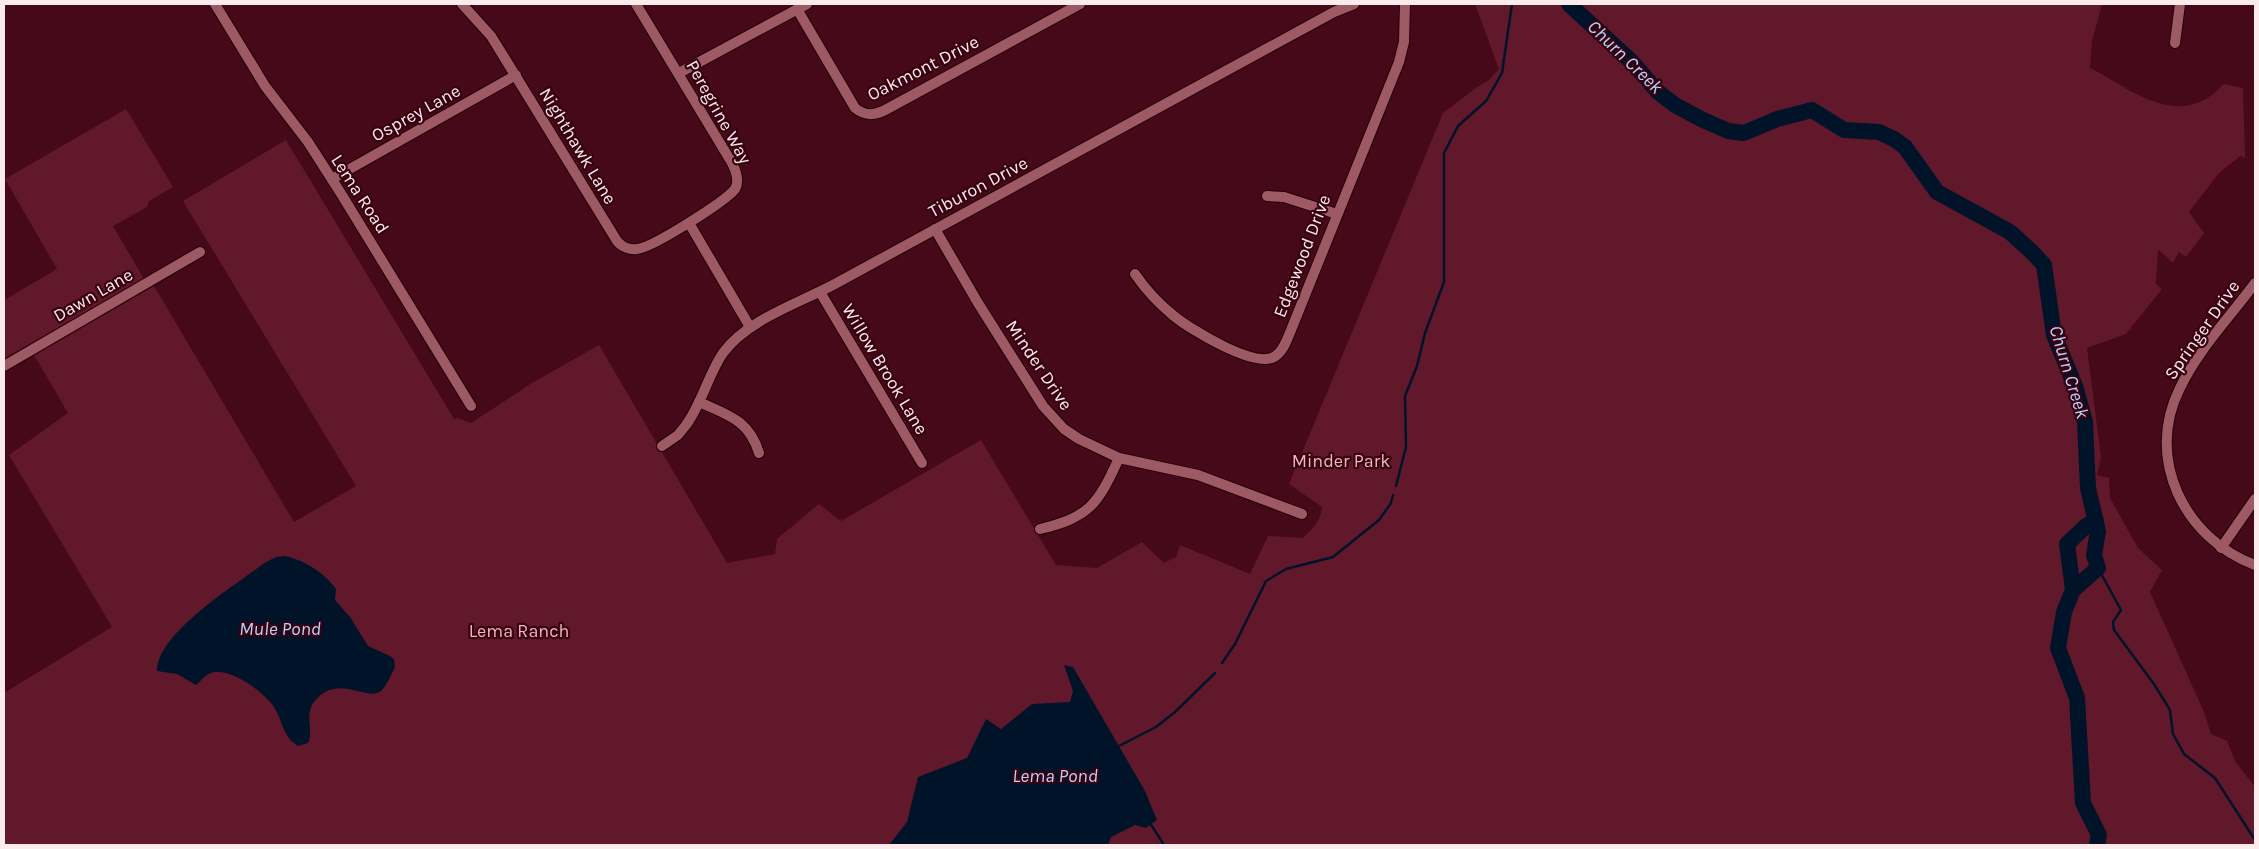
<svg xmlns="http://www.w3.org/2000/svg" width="2259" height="849" viewBox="0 0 2259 849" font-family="Karla,sans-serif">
<rect width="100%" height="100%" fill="#45091a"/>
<g fill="#62182b">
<path d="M1475 4H2102L2092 41 2090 68C2125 85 2168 124 2209 97 2214 94 2219 88 2224 84L2243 88 2245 158 2240 156 2219 173 2189 212 2204 233 2186 257 2179 252 2173 263 2158 249 2156 284 2162 289 2126 334 2087 348 2101 457 2097 475 2109 478 2110 498 2138 548 2162 570 2150 592 2204 712 2211 734 2227 741 2235 761 2255 787V845H4V693L112 627 9 455 68 413 34 355 154 286 294 522 356 486 183 201 286 140 454 419 457 418 471 423 532 383 599 345 727 563 775 554 777 539 819 504 841 521 981 440 1056 565 1097 568 1142 542 1164 563 1176 557 1180 545 1250 574 1268 536 1303 538C1312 529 1321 521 1322 507L1289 484 1443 113 1477 87 1488 81 1499 69Z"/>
<path d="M126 109 173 187 149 201 147 207 113 226 144 279 4 359V300L57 269 5 179Z"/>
</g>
<g fill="#001329">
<path d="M285 556C304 560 325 573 336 589L335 600 350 617 368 646 390 656 394 659 395 667C392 673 387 685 382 690 368 704 338 671 314 702 304 715 314 730 308 743L298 746C282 736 283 721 274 707 264 692 230 667 211 673 205 675 201 681 196 685L177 674 157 671C157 633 237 584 266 562L276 557Z"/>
<path d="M1064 665 1073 667 1145 791 1157 820 1146 828 1135 825 1111 837 1108 845H889L907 822 918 777 967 758 986 719 1001 729 1032 704 1070 702 1073 691Z"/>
</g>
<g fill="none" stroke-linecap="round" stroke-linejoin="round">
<g stroke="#001329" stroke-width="2.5">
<path d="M1396 486 1406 447 1405 396 1417 366 1425 333 1444 282V153L1458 126 1486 101 1502 73 1512 4"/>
<path d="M2098 568 2121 610 2113 622 2114 630 2154 684 2170 710 2173 734 2184 754 2215 778 2255 840"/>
<path d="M1222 663 1235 644 1266 581 1286 569 1333 557 1379 520 1391 503 1393 495"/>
<path d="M1117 747 1156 727 1175 712 1215 673"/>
<path d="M1150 823 1164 845"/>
</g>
<g stroke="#001329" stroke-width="16">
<path d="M1569 4 1632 62 1658 92 1675 105 1701 119 1728 131 1744 133 1777 119 1812 110 1844 130 1879 132 1894 139 1905 147 1937 192 2010 232 2033 253 2044 265 2054 335 2075 386 2085 422 2088 488 2098 531 2094 555 2098 568 2073 590"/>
<path d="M2096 521 2086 526 2067 544 2073 590 2064 612 2058 648 2077 698 2083 803 2099 835 2097 845"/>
</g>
<g stroke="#240006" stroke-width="12">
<g id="street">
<path d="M215 4 265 86 308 142 340 192 471 406"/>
<path d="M462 4 491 36 617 241C622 247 630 250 637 249 652 248 726 201 735 189 740 181 736 171 732 163L636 4"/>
<path d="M797 9 855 108C866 117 876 115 887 109L1080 4"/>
<path d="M2175 43 2180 4"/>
<path d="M679 73 807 4"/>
<path d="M332 179 516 75"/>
<path d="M1267 196 1284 197 1337 214"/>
<path d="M689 223 750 327"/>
<path d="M935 229 978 303 1043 406 1064 429 1079 439 1119 458 1198 475 1302 514"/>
<path d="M1135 274C1146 290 1159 304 1174 316 1191 330 1254 368 1274 357 1282 353 1286 342 1289 335L1399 62 1404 42 1405 4"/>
<path d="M2255 283C2230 317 2198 350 2180 388 2144 459 2185 539 2255 565"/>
<path d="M820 292 922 463"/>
<path d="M4 366 200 252"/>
<path d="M699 402C728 415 749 420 759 453"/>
<path d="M662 446 678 435 686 425C702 403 708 375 723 353 747 320 797 304 833 285L1334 12 1354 4"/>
<path d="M1040 529C1090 517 1098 504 1119 458"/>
<path d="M2221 548 2255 499"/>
</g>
</g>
<use href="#street" stroke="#9d5964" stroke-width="10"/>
</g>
<g text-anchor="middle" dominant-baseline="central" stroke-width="4.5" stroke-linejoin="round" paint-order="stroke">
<g font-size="18" fill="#fcebed" stroke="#390011">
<text transform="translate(923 68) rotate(-27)">Oakmont Drive</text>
<text transform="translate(719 112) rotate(61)">Peregrine Way</text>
<text transform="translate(416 113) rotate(-29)">Osprey Lane</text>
<text transform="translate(578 146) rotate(59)">Nighthawk Lane</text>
<text transform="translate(978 187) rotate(-28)">Tiburon Drive</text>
<text transform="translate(360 194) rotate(57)">Lema Road</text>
<text transform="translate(1302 256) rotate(-69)">Edgewood Drive</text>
<text transform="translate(93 295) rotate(-30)">Dawn Lane</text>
<text transform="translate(2202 330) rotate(-55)">Springer Drive</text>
<text transform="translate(1039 365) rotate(56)">Minder Drive</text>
<text transform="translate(885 369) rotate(59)">Willow Brook Lane</text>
</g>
<g font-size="18" fill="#eeb6bd" stroke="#390011">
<text x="1341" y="461">Minder Park</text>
<text x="519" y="631">Lema Ranch</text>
</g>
<g font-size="19" font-style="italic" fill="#b3d6fd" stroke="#390011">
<text transform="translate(1625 57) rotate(44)">Churn Creek</text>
<text transform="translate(2069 372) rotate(73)">Churn Creek</text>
<text x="280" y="629">Mule Pond</text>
<text x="1055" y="776">Lema Pond</text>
</g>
</g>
<rect width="2259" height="849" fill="none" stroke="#fcebed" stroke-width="10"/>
</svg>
